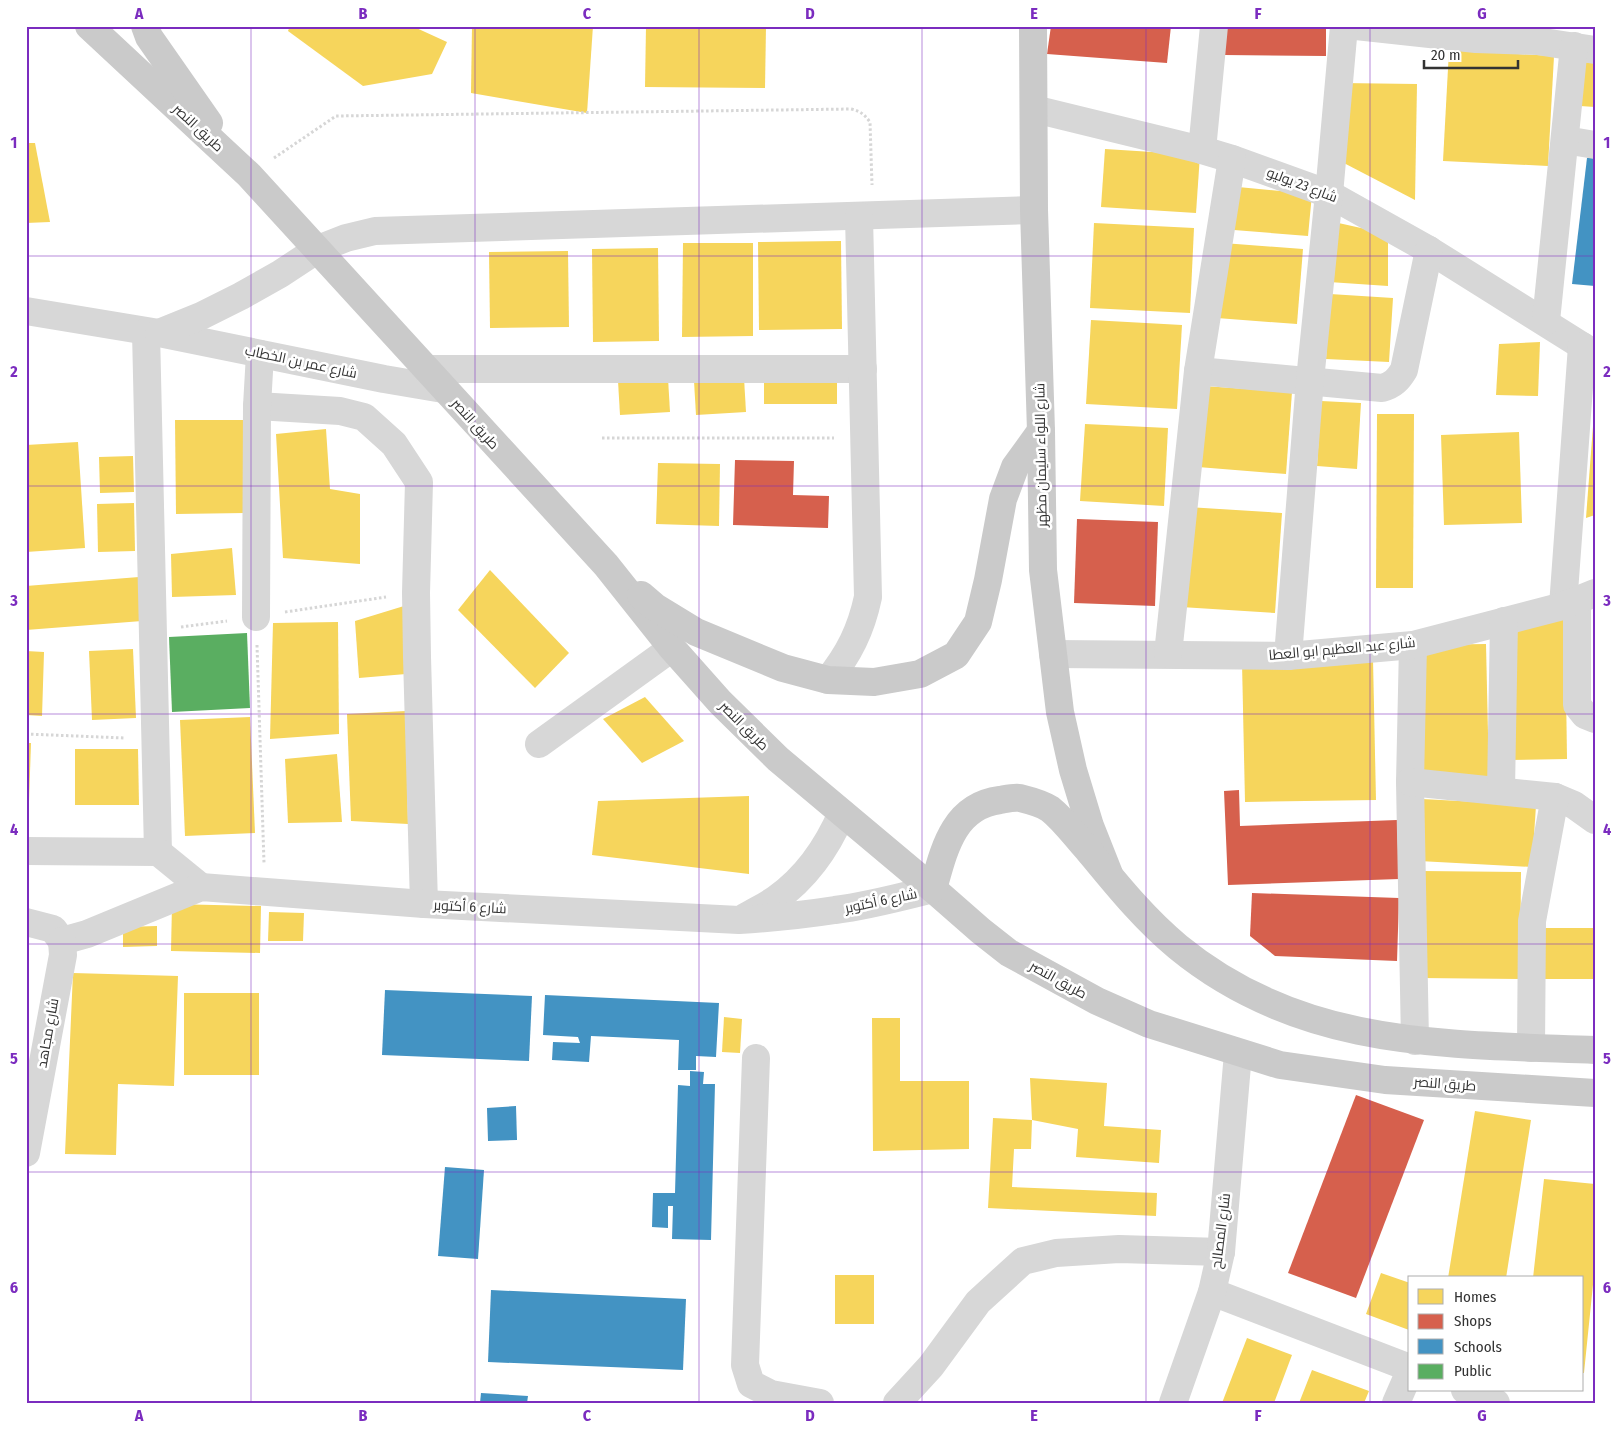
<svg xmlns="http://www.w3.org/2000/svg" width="1621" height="1429" viewBox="0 0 1621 1429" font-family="'Fira Sans Condensed',Cairo,sans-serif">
<rect width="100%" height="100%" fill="#fff"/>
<g fill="#f6d55c">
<path d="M290 26H412L447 42 432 74 363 86 288 31Z"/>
<path d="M472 26H593L587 113 471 93Z"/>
<path d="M646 26H766L765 88 645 87Z"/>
<path d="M1449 50 1554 56 1548 166 1443 161Z"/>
<path d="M1583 62 1595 63V107L1580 106Z"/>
<path d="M1341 83 1417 84 1415 200 1340 161Z"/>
<path d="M26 143H35L50 222 26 223Z"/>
<path d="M1105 149 1200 155 1196 213 1101 207Z"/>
<path d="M1238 187 1312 194 1308 236 1234 230Z"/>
<path d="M1334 222 1388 234V286L1329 282Z"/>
<path d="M1094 223 1194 228 1190 313 1090 308Z"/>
<path d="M841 241 842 329 759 330 758 242Z"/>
<path d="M683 243H753V336L682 337Z"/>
<path d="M1223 243 1303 249 1297 324 1217 318Z"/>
<path d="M658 248 659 341 593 342 592 249Z"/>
<path d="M568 251 569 327 490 328 489 252Z"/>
<path d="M1330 294 1393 298 1389 362 1326 359Z"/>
<path d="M1091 320 1182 325 1177 409 1086 404Z"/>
<path d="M1540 342 1538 396 1496 395 1499 344Z"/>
<rect x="764" y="375" width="73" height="29"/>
<path d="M668 378 670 412 620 415 618 381Z"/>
<path d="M744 378 746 412 696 415 694 381Z"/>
<path d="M1204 386 1292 392 1286 474 1198 467Z"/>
<path d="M1321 401 1361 403 1357 469 1317 466Z"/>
<path d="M1377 414H1414L1413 588H1376Z"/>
<path d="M175 420H248L245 513 176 514Z"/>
<path d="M1085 424 1168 428 1164 506 1080 501Z"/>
<path d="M1593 426H1595V515L1586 518Z"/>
<path d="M326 429 330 489 360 494V564L283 558 276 434Z"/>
<path d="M1519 432 1522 523 1444 525 1441 435Z"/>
<path d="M78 442 85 548 26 552V445Z"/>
<path d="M133 456 134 492 100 493 99 457Z"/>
<path d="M658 463 720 464 719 526 656 524Z"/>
<path d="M134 503 135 551 98 552 97 504Z"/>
<path d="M1188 507 1282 513 1275 613 1181 607Z"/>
<path d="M232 548 236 595 172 597 171 554Z"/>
<path d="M490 570 569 653 535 688 458 610Z"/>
<path d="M139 577 142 621 26 630V586Z"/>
<path d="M404 606 406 674 359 678 355 621Z"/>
<path d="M1565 619 1567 759 1510 760 1508 621Z"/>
<path d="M338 622 339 734 270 739 273 623Z"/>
<path d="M1486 644 1489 778 1420 780 1418 645Z"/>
<path d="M133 649 136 718 92 720 89 651Z"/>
<path d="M26 651 44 652 42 716 26 715Z"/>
<path d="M1373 659 1376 800 1245 802 1242 662Z"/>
<path d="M645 697 684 741 642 763 603 719Z"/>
<path d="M406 711 408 824 351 821 347 714Z"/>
<path d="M250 717 255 833 185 836 180 720Z"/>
<path d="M26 743H31L29 802 26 801Z"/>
<path d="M75 749H138L139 805H75Z"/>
<path d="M337 754 342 822 288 823 285 759Z"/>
<path d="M749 796V874L592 855 598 801Z"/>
<path d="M1422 799 1536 805 1532 867 1419 861Z"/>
<path d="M1422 871 1521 872 1520 979 1420 978Z"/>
<path d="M172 904 261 906 260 953 171 951Z"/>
<path d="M269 912 304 913 303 941H268Z"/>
<path d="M157 926V946L123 947V927Z"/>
<rect x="1537" y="928" width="58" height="51"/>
<path d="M73 973 178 976 174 1086 118 1084 116 1155 65 1154Z"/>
<rect x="184" y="993" width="75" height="82"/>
<path d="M724 1017 742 1019 740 1053 722 1052Z"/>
<path d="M872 1018H900V1081H969V1149L873 1151Z"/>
<path d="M1030 1078 1107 1083 1104 1126 1161 1130 1159 1163 1076 1157 1078 1129 1032 1120 1031 1149H1014L1012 1187 1157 1193 1156 1216 988 1208 993 1118 1032 1120Z"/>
<path d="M1475 1111 1531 1120 1506 1278H1448Z"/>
<path d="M1544 1179 1595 1184V1265L1584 1373H1582V1278H1533Z"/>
<path d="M1381 1273 1410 1283 1409 1330 1366 1314Z"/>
<rect x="835" y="1275" width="39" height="49"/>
<path d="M1247 1338 1292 1355 1274 1403H1222Z"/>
<path d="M1312 1370 1369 1391 1364 1403H1299Z"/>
</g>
<g fill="#d6604d">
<path d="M1051 26H1171L1167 63 1047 54Z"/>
<path d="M1226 26H1326V56L1224 55Z"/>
<path d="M735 460 794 461 793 495 829 496 828 528 733 525Z"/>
<path d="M1077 519 1158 522 1155 606 1074 603Z"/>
<path d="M1239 790 1240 826 1397 820 1399 879 1228 885 1224 791Z"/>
<path d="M1252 893 1399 898 1397 961 1275 956 1250 936Z"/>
<path d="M1356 1095 1424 1120 1356 1298 1288 1273Z"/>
</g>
<g fill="#4393c3">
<path d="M1587 158H1595V286L1572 284Z"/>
<path d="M385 990 532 996 529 1061 382 1055Z"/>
<path d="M545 995 719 1003 716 1057 696 1056V1070H678L679 1040 591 1036 589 1062 552 1060 553 1042 580 1043 578 1037 543 1035Z"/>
<path d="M690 1071 704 1072 703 1084H715L711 1240 672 1239 673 1206H668V1228L652 1227 653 1193H675L678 1085 690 1086Z"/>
<path d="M516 1106 517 1140 488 1141 487 1108Z"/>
<path d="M445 1167 484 1170 478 1259 438 1256Z"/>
<path d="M491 1290 686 1299 683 1370 488 1362Z"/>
<path d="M481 1393 528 1396 527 1403H480Z"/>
</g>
<path fill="#5aae61" d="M247 633 250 708 172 712 169 637Z"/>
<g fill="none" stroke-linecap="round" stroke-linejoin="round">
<g stroke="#d6d6d6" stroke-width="3" stroke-dasharray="2.5 2.5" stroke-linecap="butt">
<path d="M274 158 336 116 851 109C860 111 864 114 870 122L872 185"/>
<path d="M602 438H834"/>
<path d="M285 612 386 597"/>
<path d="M181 627 227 621"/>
<path d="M257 645 264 863"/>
<path d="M26 734 125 738"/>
</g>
<g stroke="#d7d7d7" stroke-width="28">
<path d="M1356 26 1476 39 1537 41 1595 50"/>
<path d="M1034 109 1202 150 1232 159 1329 194 1429 250 1595 354"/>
<path d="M1565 140 1595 145"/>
<path d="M1202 150 1214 26"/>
<path d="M26 311 159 333 384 379 443 389"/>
<path d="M1546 321 1574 46"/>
<path d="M146 332 158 852"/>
<path d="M159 333 201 316 241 296 280 274 318 249 346 238 375 231 1034 210"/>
<path d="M425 369H863"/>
<path d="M1198 371 1382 388C1393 385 1398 380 1404 370L1429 250"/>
<path d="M257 406 340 411 364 417 394 444 419 482 416 593 417 657 424 904"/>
<path d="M1577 601V705L1585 715 1595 719"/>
<path d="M1563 606 1582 346"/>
<path d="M256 617 257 406 260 354"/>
<path d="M1413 645 1410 782 1415 1041"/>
<path d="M1053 654 1288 656 1413 645 1563 606 1595 593"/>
<path d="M1168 654 1198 371 1232 159"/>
<path d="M1288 656 1310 380 1329 194 1344 26"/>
<path d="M828 680C849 654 861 630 868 597L859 216"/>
<path d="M539 744 672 648"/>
<path d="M1410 782 1555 797 1574 805 1595 820"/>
<path d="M1501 790 1504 621"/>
<path d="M26 851 158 852 201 887"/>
<path d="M745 917C755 911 766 906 776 899 807 877 827 848 842 813"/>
<path d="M26 922 53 929 62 941"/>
<path d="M62 941 87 934 201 887 424 904 739 920C771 918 803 915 835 910 868 906 901 897 933 889"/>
<path d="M1531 1048 1532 921 1555 797"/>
<path d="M756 1058 745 1365 751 1384 771 1394 820 1403"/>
<path d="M26 1153 63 955 62 941"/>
<path d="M1212 1292 1410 1368"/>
<path d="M1465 1390 1496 1403"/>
<path d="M897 1403 931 1366 978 1302 1023 1261 1056 1253 1119 1249 1221 1252"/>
<path d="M1173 1403 1212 1292 1221 1252 1238 1053"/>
<path d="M1396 1403 1410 1371"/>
</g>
<g stroke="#cacaca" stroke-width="28">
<path d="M89 26 249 175 606 565 672 648 720 702 778 759 933 889 981 931 1009 953 1097 1001 1149 1024 1280 1065 1385 1080 1595 1093"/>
<path d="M145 26 149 37 209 123"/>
<path d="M1033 26 1034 210 1041 431 1043 570 1060 712 1073 770 1090 826 1109 874"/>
<path d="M641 595 655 607 696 632 783 668 828 680 874 682 920 674 956 655 978 622 988 580 1003 499 1015 467 1041 431"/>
<path d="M933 889C944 850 953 806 1000 800 1006 799 1014 797 1020 798 1028 800 1043 804 1050 809 1065 821 1075 836 1088 850 1116 884 1144 919 1178 947 1301 1048 1445 1044 1595 1050"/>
</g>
</g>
<path fill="none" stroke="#7b2cbf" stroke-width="1" stroke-opacity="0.55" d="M251 26V1403M475 26V1403M699 26V1403M922 26V1403M1146 26V1403M1370 26V1403M26 256H1595M26 486H1595M26 714H1595M26 944H1595M26 1172H1595"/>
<g text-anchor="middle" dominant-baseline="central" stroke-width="5" stroke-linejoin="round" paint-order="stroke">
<g font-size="14" fill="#333" stroke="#fff">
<text transform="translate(198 128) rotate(43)">طريق النصر</text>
<text transform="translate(1302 185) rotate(21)">شارع 23 يوليو</text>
<text transform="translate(301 362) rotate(12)">شارع عمر بن الخطاب</text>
<text transform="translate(475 424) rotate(48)">طريق النصر</text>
<text transform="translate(1041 455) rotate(-91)">شارع اللواء سليمان مظهر</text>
<text transform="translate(1342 649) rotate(-5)">شارع عبد العظيم ابو العطا</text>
<text transform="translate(744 726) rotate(45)">طريق النصر</text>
<text transform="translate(881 901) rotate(-12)">شارع 6 أكتوبر</text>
<text transform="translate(470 907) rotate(3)">شارع 6 أكتوبر</text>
<text transform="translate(1058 980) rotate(29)">طريق النصر</text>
<text transform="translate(48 1033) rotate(-80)">شارع مجاهد</text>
<text transform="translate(1445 1084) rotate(4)">طريق النصر</text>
<text transform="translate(1221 1231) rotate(-83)">شارع المصالح</text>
</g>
</g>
<rect width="1621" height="1429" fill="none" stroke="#ffffff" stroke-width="55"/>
<rect x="1408" y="1276" width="175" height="115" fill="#ffffff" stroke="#adadad"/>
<rect x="1418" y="1289" width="25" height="15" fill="#f6d55c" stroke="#adadad"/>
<text x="1454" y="1302" font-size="15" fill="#333333">Homes</text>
<rect x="1418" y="1314" width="25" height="15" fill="#d6604d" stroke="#adadad"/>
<text x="1454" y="1326" font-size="15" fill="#333333">Shops</text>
<rect x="1418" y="1339" width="25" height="15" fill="#4393c3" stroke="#adadad"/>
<text x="1454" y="1352" font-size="15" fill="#333333">Schools</text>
<rect x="1418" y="1364" width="25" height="15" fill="#5aae61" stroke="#adadad"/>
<text x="1454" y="1376" font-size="15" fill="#333333">Public</text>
<path d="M1424 60v8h94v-8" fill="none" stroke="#333333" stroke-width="2.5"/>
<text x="1431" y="60" font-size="15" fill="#333333" stroke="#ffffff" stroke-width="4" paint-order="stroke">20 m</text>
<rect x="28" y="28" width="1566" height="1374" fill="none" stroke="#7b2cbf" stroke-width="2"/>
<g font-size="16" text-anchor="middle" font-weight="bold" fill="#7b2cbf">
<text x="139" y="19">A</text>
<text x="363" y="19">B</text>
<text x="587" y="19">C</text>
<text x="810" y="19">D</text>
<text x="1034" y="19">E</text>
<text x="1258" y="19">F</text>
<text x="1482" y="19">G</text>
<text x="14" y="148">1</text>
<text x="1607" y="148">1</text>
<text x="14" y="377">2</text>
<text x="1607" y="377">2</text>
<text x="14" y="606">3</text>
<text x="1607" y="606">3</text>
<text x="14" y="835">4</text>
<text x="1607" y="835">4</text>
<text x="14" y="1064">5</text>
<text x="1607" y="1064">5</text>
<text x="14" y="1293">6</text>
<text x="1607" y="1293">6</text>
<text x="139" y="1421">A</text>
<text x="363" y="1421">B</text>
<text x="587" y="1421">C</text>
<text x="810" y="1421">D</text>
<text x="1034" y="1421">E</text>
<text x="1258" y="1421">F</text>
<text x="1482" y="1421">G</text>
</g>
</svg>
